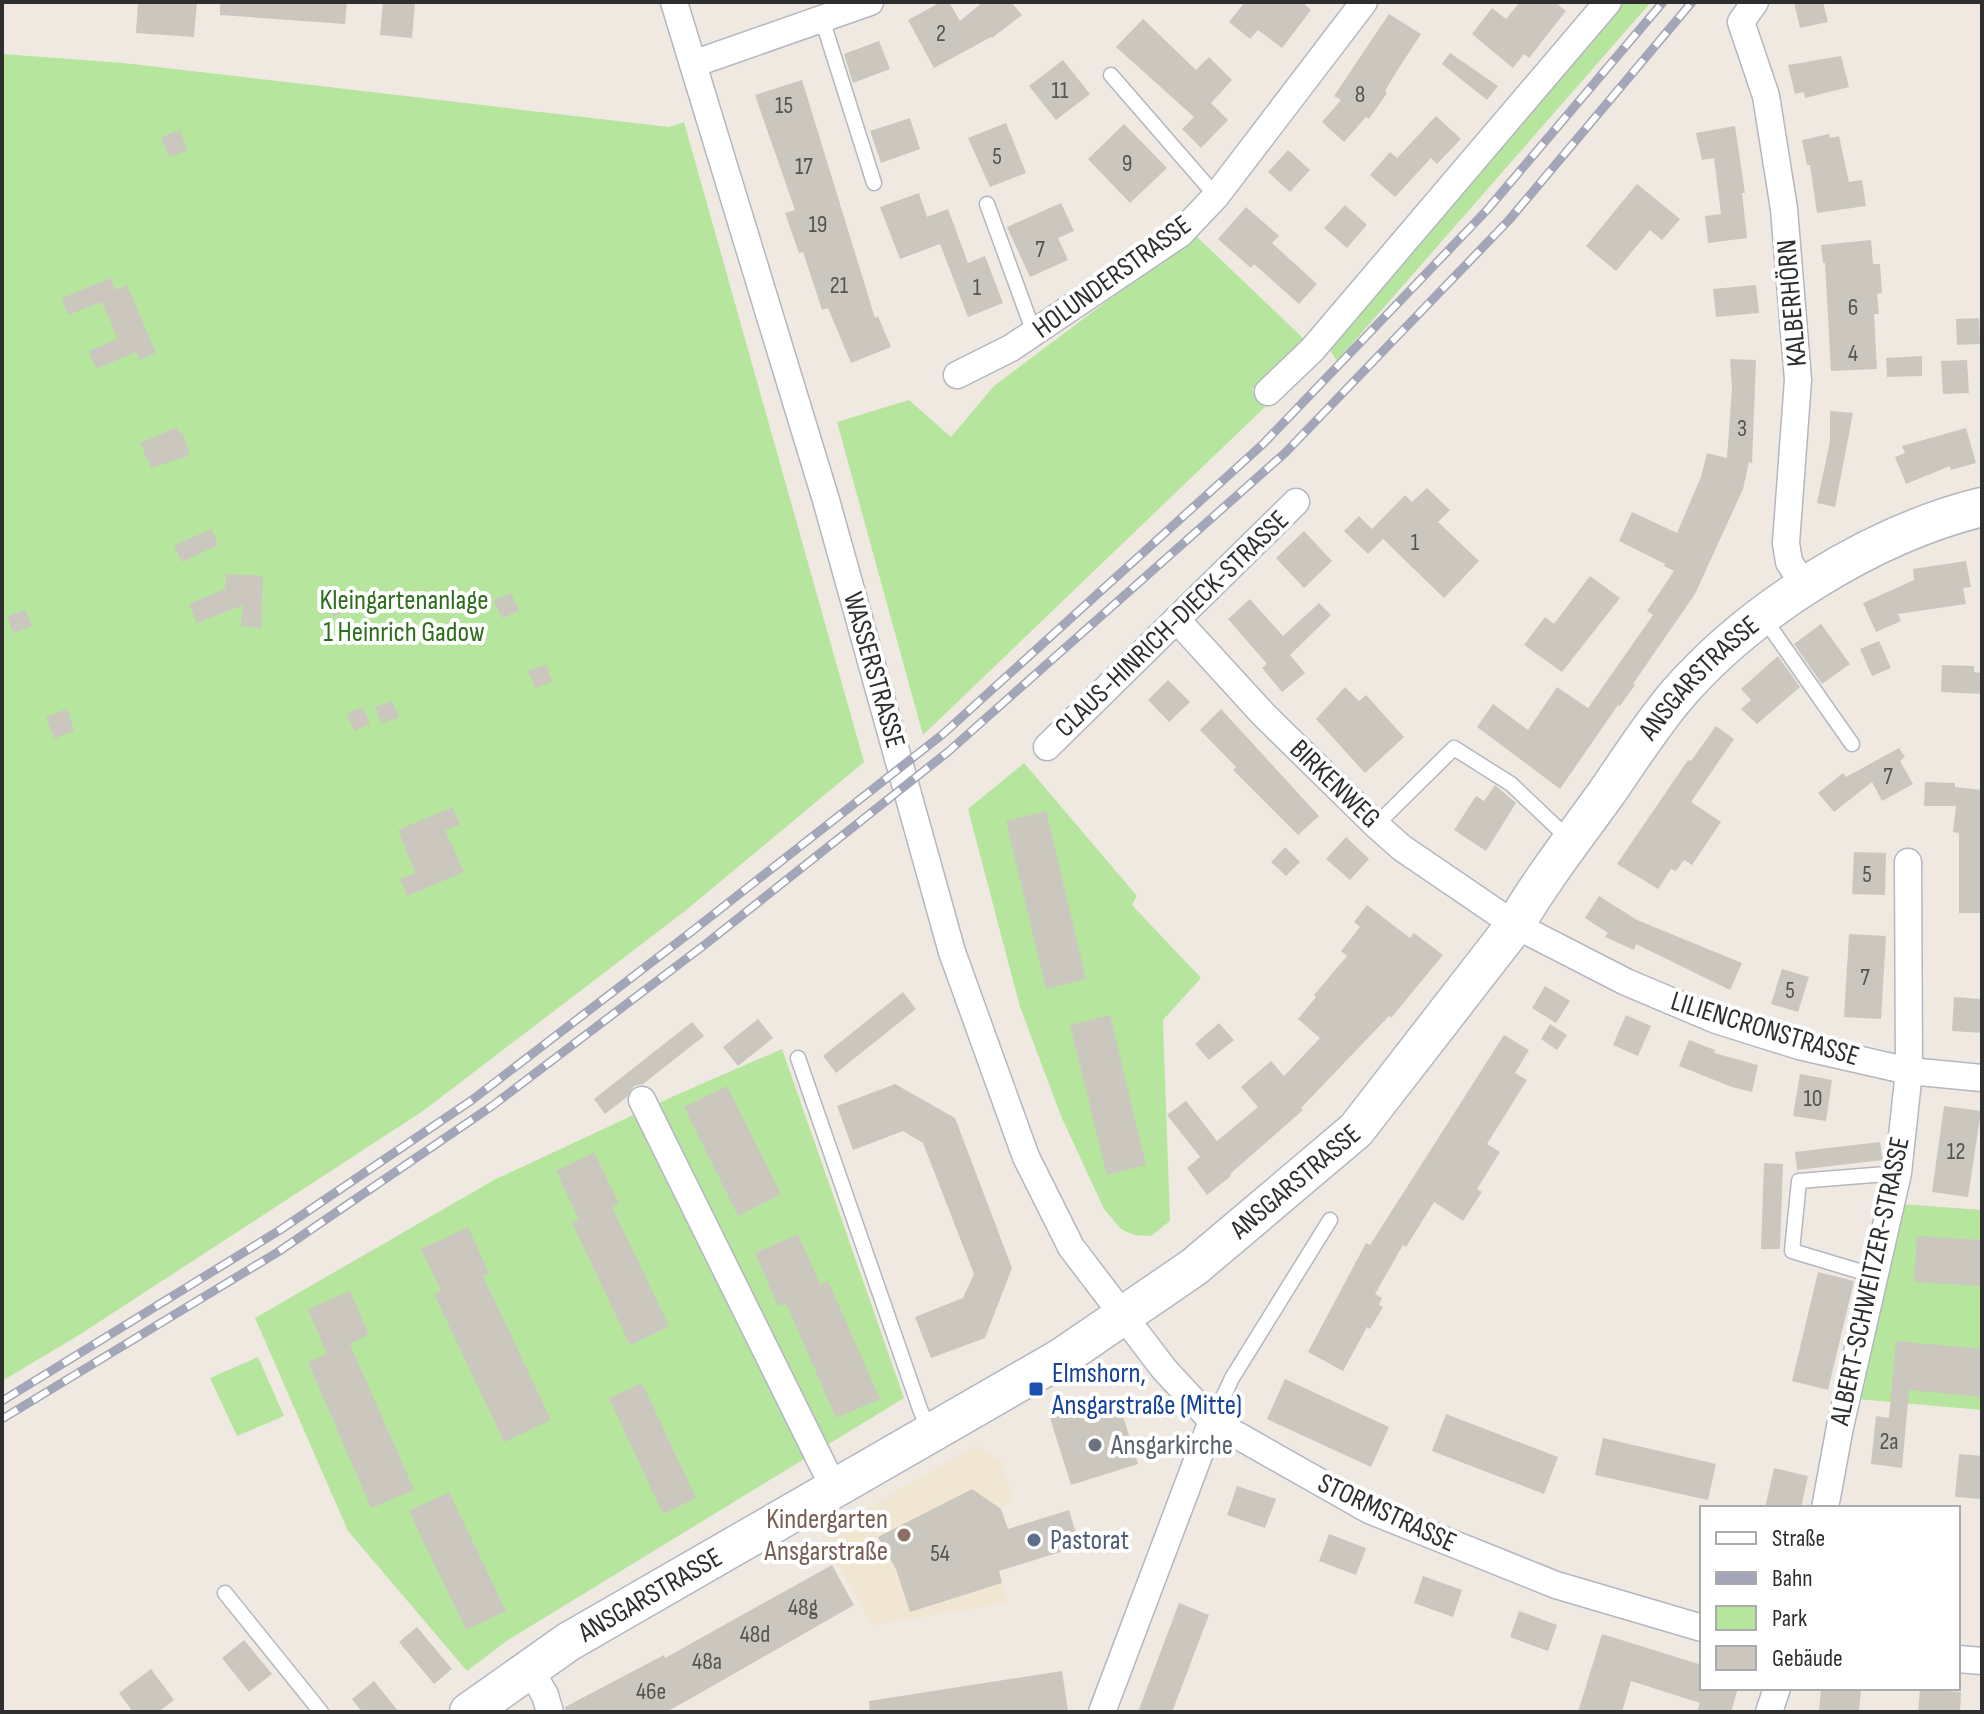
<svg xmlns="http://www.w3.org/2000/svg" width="1984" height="1714" viewBox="0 0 1984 1714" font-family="'Sofia Sans Condensed',sans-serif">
<rect width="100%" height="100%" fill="#efe9e1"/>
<path fill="#f0e6d1" d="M977 1445 1001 1462 1013 1499 1001 1509 1008 1529 988 1535 1008 1603 873 1625 821 1535Z"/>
<g fill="#b6e59e">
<path d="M1620 2H1651L1337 361 1328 347Z"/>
<path d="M2 54 123 63 669 127 684 122 864 762 685 911 423 1111 79 1335 2 1381Z"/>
<path d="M1195 235 1304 339 1252 390 1266 406 923 735 837 422 909 400 951 437 994 386Z"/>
<path d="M1024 763 1137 896 1132 905 1201 978 1163 1020 1170 1221 1151 1236 1134 1235 1121 1229 1104 1209 1061 1116 1020 1007 968 809Z"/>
<path d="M782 1049 904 1398 508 1640 467 1671 348 1531 255 1318 494 1180 674 1096Z"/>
<path d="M1901 1204 1982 1210V1410L1857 1399Z"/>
<path d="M258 1357 284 1416 237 1436 210 1378Z"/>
</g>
<g fill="#cbc7bf">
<path d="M138 2H197L194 37 136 33Z"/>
<path d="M220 2H347L345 24 220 15Z"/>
<path d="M383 2H415L412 38 380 35Z"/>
<path d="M941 2H949L960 21 983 2H1011L1022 15 992 38 991 37 934 68 908 20Z"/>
<path d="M1245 2H1302L1311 10 1282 48 1258 30 1250 39 1229 22Z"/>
<path d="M1520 2H1555L1566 11 1529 58 1524 54 1513 68 1472 34 1492 8 1506 19Z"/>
<path d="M1794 2H1823L1828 22 1800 28Z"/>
<path d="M1389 14 1421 34 1395 74 1385 91 1387 93 1369 119 1366 117 1344 142 1322 122 1341 100 1334 96Z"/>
<path d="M1143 19 1196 70 1209 57 1232 80 1211 103 1228 120 1201 148 1182 129 1194 117 1116 47Z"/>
<path d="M879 41 890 69 853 83 844 54Z"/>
<path d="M1450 53 1498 86 1487 100 1442 64Z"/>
<path d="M1841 56 1849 87 1805 98 1804 92 1795 94 1788 65Z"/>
<path d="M1063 60 1090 94 1056 120 1029 86Z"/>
<path d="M802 80 875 318 878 316 891 347 851 363 828 308 822 310 803 252 799 253 785 213 795 210 755 95Z"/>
<path d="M1436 116 1461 139 1437 164 1431 158 1395 197 1370 175 1390 152 1397 158Z"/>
<path d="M910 118 920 149 881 163 870 131Z"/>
<path d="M1006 123 1026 173 990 187 968 138Z"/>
<path d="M1124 124 1167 168 1130 203 1088 159Z"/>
<path d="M1735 126 1745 193H1742L1747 238 1708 243 1705 216 1721 214 1714 158 1702 160 1696 133Z"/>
<path d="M180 130 187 151 169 157 161 137Z"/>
<path d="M1829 134 1830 138 1839 136 1849 182 1862 180 1866 206 1817 213 1810 165H1807L1802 140Z"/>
<path d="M1288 150 1310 170 1290 192 1268 172Z"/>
<path d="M1637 184 1680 219 1662 240 1650 230 1616 271 1586 246Z"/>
<path d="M919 193 927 217 948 209 968 263 985 256 1003 303 968 317 940 244 900 259 880 207Z"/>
<path d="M1061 203 1074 231 1058 238 1068 260 1030 277 1007 227Z"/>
<path d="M1345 205 1367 225 1347 248 1324 228Z"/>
<path d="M1246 207 1279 236 1272 243 1317 284 1299 304 1254 264 1251 268 1218 239Z"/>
<path d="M1871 240 1873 264H1880L1882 293 1877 294 1879 314H1874L1877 369 1831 371 1825 263H1823L1821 245Z"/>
<path d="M111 278 115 290 127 285 156 353 139 360 136 352 96 369 89 351 118 339 102 302 68 315 62 298Z"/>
<path d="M1756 285 1759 313 1716 317 1713 289Z"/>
<path d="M1979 318 1980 344 1957 345 1956 319Z"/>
<path d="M1922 356V376L1887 377 1886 358Z"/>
<path d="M1730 359 1756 360 1752 463 1749 462 1743 489 1695 594 1633 684 1635 685 1620 706 1618 705 1560 789 1477 727 1493 704 1528 730 1557 687 1588 708 1653 615 1647 611 1674 571 1664 566 1665 564 1619 541 1632 512 1677 533 1701 477 1707 453 1727 458 1732 388Z"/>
<path d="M1967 360 1969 393 1943 394 1941 361Z"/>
<path d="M1830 411 1853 413 1835 507 1817 503 1830 441Z"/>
<path d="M177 427 179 433 182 432 190 455 151 468 140 443Z"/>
<path d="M1966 428 1976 463 1951 470 1950 466 1906 484 1895 457 1905 453 1902 446Z"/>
<path d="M1427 488 1450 510 1438 522 1479 561 1444 598 1383 539 1368 554 1344 531 1359 516 1372 529 1405 495 1412 502Z"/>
<path d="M212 529 218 545 182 562 174 545Z"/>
<path d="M1304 531 1332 561 1304 588 1276 558Z"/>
<path d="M1966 561 1971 587 1963 588 1966 604 1898 614 1901 621 1876 632 1863 603 1914 580 1913 569Z"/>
<path d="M226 574 263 576 261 628 241 626 243 605 197 623 189 604 225 589Z"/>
<path d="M1590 576 1620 598 1562 672 1524 645 1545 617 1554 624Z"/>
<path d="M347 590 354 608 333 617 326 599Z"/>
<path d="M511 593 519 611 502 618 494 600Z"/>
<path d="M1250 599 1283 636 1319 603 1331 615 1290 655 1305 673 1282 692 1262 668 1267 664 1228 619Z"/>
<path d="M26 610 32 626 13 633 7 616Z"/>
<path d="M1821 624 1850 664 1822 684 1794 644Z"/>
<path d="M1879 641 1891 668 1872 676 1860 649Z"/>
<path d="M1778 656 1800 687 1757 724 1741 709 1751 700 1741 689Z"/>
<path d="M546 664 552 682 535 688 528 671Z"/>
<path d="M1942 665 1974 666V672L1982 673V694L1941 692Z"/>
<path d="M1168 680 1190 702 1169 722 1148 700Z"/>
<path d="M1345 687 1359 701 1366 695 1404 737 1365 773 1316 719Z"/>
<path d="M392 701 399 717 382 724 375 707Z"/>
<path d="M363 707 370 724 354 731 347 713Z"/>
<path d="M67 709 74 731 54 739 46 717Z"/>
<path d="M1221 709 1319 816 1298 835 1233 770 1236 767 1200 730Z"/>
<path d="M1716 726 1734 739 1691 802 1721 822 1692 865 1684 860 1676 871 1671 869 1658 889 1617 864 1688 760 1691 761Z"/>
<path d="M1899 748 1905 757 1900 761 1913 784 1882 801 1872 782 1834 812 1818 793 1843 773 1846 777Z"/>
<path d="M1925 782 1955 783V787L1982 790V913H1959V833L1953 832 1956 806H1924Z"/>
<path d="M1495 785 1516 803 1486 851 1454 830 1476 796 1484 801Z"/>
<path d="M453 807 460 825 445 830 464 872 407 896 400 879 415 873 398 830Z"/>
<path d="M1046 811 1086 979 1046 989 1006 821Z"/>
<path d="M1346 837 1369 859 1350 880 1326 859Z"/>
<path d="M1285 847 1300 862 1286 876 1271 862Z"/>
<path d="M1854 852 1886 853 1885 895 1852 894Z"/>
<path d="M1599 896 1637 920 1742 963 1730 990 1636 944 1634 950 1605 937 1608 933 1585 918Z"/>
<path d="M1367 905 1410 938 1414 933 1443 955 1391 1018 1389 1016 1301 1108 1303 1110 1230 1174 1231 1176 1207 1195 1187 1168 1200 1157 1167 1115 1186 1101 1217 1141 1258 1107 1241 1087 1271 1061 1284 1076 1320 1038 1298 1019 1316 997 1314 995 1347 956 1341 951 1360 927 1354 922Z"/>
<path d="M1849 934 1886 936 1881 1019 1844 1017Z"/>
<path d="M1782 969 1809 977 1798 1012 1771 1004Z"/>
<path d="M1545 986 1570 1001 1556 1023 1532 1008Z"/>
<path d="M903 992 916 1009 836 1073 823 1056Z"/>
<path d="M1954 997 1982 999V1033L1952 1031Z"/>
<path d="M1110 1015 1146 1165 1107 1175 1070 1025Z"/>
<path d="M1626 1015 1651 1026 1638 1056 1613 1045Z"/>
<path d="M758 1019 773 1038 738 1066 723 1047Z"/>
<path d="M692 1022 704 1036 643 1084 634 1086 627 1097 605 1114 594 1099Z"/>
<path d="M1219 1023 1234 1040 1209 1060 1195 1044Z"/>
<path d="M1550 1024 1567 1035 1557 1050 1541 1039Z"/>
<path d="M1504 1035 1529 1050 1515 1073 1527 1080 1487 1144 1500 1152 1477 1189 1482 1192 1463 1221 1434 1202 1406 1247 1403 1245 1375 1294 1382 1298 1379 1305 1383 1307 1370 1329 1367 1327 1343 1371 1308 1352 1366 1243 1370 1245Z"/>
<path d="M1689 1040 1715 1050 1714 1053 1758 1065 1752 1092 1732 1087 1679 1066Z"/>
<path d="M1800 1074 1832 1080 1826 1121 1793 1116Z"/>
<path d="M895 1084 955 1118 1012 1268 985 1338 931 1358 915 1317 963 1298 974 1274 923 1143 903 1131 853 1150 837 1106Z"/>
<path d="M727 1086 781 1194 738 1216 684 1107Z"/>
<path d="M1944 1106 1981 1111 1968 1197 1932 1192Z"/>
<path d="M1880 1142 1883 1160 1797 1170 1795 1152Z"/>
<path d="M594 1152 619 1204 612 1207 669 1326 630 1345 572 1223 579 1220 556 1171Z"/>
<path d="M1764 1163 1783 1164 1780 1249H1761Z"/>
<path d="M468 1227 489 1273 483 1276 551 1420 504 1442 434 1294 441 1291 421 1249Z"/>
<path d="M798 1234 820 1284 828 1281 880 1399 836 1418 786 1303 778 1306 755 1253Z"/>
<path d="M1917 1236 1982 1240V1286L1914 1282Z"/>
<path d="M1818 1272 1854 1281 1828 1390 1792 1381Z"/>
<path d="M350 1291 369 1335 350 1344 414 1490 371 1508 308 1362 327 1354 308 1309Z"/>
<path d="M1896 1341 1982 1349V1397L1909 1390 1902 1468 1871 1464 1876 1416 1889 1418Z"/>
<path d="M1285 1379 1389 1427 1371 1467 1267 1419Z"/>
<path d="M642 1383 696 1498 663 1514 609 1398Z"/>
<path d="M1117 1397 1138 1464 1071 1485 1050 1418Z"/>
<path d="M1446 1414 1558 1457 1544 1494 1432 1451Z"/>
<path d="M1603 1438 1716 1464 1708 1500 1595 1475Z"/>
<path d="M1959 1454 1982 1456V1499L1955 1497Z"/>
<path d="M1774 1468 1808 1476 1801 1508H1765Z"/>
<path d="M1237 1486 1276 1499 1265 1528 1227 1515Z"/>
<path d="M972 1489 1001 1509 1008 1529 1069 1510 1080 1546 999 1571 1002 1583 910 1612 896 1569 878 1537Z"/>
<path d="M449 1492 506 1611 466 1630 409 1511Z"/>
<path d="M1329 1534 1366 1548 1356 1575 1319 1561Z"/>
<path d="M832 1565 854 1605 688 1700 666 1712H566L565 1707 664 1655 665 1658Z"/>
<path d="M1423 1576 1462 1590 1453 1617 1414 1603Z"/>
<path d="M1179 1603 1209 1615 1172 1712H1138Z"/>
<path d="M1519 1611 1557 1625 1548 1651 1510 1637Z"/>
<path d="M417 1627 452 1669 434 1684 399 1642Z"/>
<path d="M1602 1634 1702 1665V1688H1738L1731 1712H1697L1700 1703 1631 1681 1622 1712H1578Z"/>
<path d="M244 1640 272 1674 249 1692 222 1658Z"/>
<path d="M151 1669 174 1700 158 1712H133L119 1693Z"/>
<path d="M1062 1671 1068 1710 1053 1712H870L869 1701Z"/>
<path d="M374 1681 399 1712H362L352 1699Z"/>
<path d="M1821 1688H1861L1859 1712H1819Z"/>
<path d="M1920 1689 1961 1692 1960 1712H1918Z"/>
</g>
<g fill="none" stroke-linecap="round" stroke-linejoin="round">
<g stroke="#b4b7c1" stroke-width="17">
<g id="lane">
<path d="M822 19 874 183"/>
<path d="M1111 75 1216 196"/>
<path d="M987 204 1034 333"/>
<path d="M1763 617 1852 744"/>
<path d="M1376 825 1454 748 1511 784 1571 841"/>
<path d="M798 1058 920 1409 930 1433"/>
<path d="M1875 1276 1792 1251 1799 1181 1898 1173"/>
<path d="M1212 1421 1232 1378 1330 1220"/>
<path d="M225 1593 321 1712"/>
</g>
</g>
<g stroke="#b4b7c1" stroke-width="29">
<g id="street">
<path d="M674 2 826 500 952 952 1026 1157 1071 1247 1164 1369 1212 1421 1369 1510 1556 1585 1702 1628"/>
<path d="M1755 2 1741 22 1766 96 1784 209 1798 380 1786 543 1789 562 1804 585"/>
<path d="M693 64 870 2"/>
<path d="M957 375 1011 348 1180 234 1216 196 1364 2"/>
<path d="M1268 392 1312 350 1608 2"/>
<path d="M1177 620 1263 714 1376 825 1402 848 1515 925 1626 982 1716 1020 1799 1046 1909 1071 1982 1078"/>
<path d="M1047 747 1296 502"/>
<path d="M642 1100 834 1488"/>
<path d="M1825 1508 1840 1427 1898 1173 1909 1071 1908 862"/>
<path d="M1958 1659 1982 1661"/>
<path d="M529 1668 545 1695 550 1712"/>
<path d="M1102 1712 1212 1421"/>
<path d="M1769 1712 1777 1688"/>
</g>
</g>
<g stroke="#b4b7c1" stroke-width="41">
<g id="secondary">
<path id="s1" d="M469 1712 568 1642 1061 1358 1194 1267 1356 1130 1515 925C1542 879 1574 838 1605 795 1628 762 1650 727 1676 696 1750 610 1872 534 1982 507"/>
</g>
</g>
<use href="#lane" stroke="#fff" stroke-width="14"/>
<use href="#street" stroke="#fff" stroke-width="26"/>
<use href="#secondary" stroke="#fff" stroke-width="38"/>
<g stroke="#a3a6b8" stroke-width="9">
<g id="rail">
<path d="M2 1401 280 1230 472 1100 691 932 943 734 1263 444 1487 210 1663 2"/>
<path d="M2 1419 278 1252 492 1106 707 943 949 751 1285 453 1509 220 1692 2"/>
</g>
</g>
<use href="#rail" stroke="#fff" stroke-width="6" stroke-dasharray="18" stroke-linecap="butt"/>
</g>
<rect fill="#1a4fb4" stroke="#fff" stroke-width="3" x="1028" y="1381" width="16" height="16" rx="4"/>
<circle fill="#6b7280" stroke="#fff" stroke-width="3" cx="1095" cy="1445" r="8"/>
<circle fill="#8d6e63" stroke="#fff" stroke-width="3" cx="904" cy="1535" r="8"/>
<circle fill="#5c6f8a" stroke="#fff" stroke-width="3" cx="1034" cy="1540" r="8"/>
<g text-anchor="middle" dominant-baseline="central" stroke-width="8" stroke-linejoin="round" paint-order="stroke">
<g font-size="24" fill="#555452">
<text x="941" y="33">2</text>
<text x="1060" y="90">11</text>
<text x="1360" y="94">8</text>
<text x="784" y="105">15</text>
<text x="997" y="156">5</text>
<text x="1127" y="163">9</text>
<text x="804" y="166">17</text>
<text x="818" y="224">19</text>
<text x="1040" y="249">7</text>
<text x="839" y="285">21</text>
<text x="977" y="287">1</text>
<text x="1853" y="307">6</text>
<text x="1853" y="353">4</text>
<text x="1742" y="428">3</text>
<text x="1415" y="542">1</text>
<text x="1888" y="776">7</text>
<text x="1867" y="874">5</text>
<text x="1865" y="977">7</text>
<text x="1790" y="990">5</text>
<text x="1813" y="1098">10</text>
<text x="1956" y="1151">12</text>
<text x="1889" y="1441">2a</text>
<text x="940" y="1553">54</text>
<text x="803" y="1607">48g</text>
<text x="755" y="1634">48d</text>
<text x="707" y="1661">48a</text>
<text x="651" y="1691">46e</text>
</g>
<g font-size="28" fill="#2e2e2e" stroke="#fff">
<text transform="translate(1112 277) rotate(-36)">HOLUNDERSTRASSE</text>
<text transform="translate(1792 303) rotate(-95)">KALBERHÖRN</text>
<text transform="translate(1172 624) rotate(-44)">CLAUS-HINRICH-DIECK-STRASSE</text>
<text transform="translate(874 670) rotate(74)">WASSERSTRASSE</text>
<text stroke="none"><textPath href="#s1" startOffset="1632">ANSGARSTRASSE</textPath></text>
<text transform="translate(1335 784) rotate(44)">BIRKENWEG</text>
<text transform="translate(1765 1029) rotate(17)">LILIENCRONSTRASSE</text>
<text stroke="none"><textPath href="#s1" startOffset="984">ANSGARSTRASSE</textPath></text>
<text transform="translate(1870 1281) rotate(-78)">ALBERT-SCHWEITZER-STRASSE</text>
<text transform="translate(1387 1513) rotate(25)">STORMSTRASSE</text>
<text stroke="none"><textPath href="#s1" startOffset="216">ANSGARSTRASSE</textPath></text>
</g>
<g font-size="28" fill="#2c6e1b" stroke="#fff">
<text x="404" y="600">Kleingartenanlage<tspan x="404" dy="32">1 Heinrich Gadow</tspan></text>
</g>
<g font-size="28" fill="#164399" stroke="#fff" text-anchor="start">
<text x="1052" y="1373">Elmshorn,<tspan x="1052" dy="32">Ansgarstraße (Mitte)</tspan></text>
</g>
<g font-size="28" fill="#5b616d" stroke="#fff" text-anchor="start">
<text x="1111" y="1445">Ansgarkirche</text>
</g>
<g font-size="28" fill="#785e54" stroke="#fff" text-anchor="end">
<text x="888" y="1519">Kindergarten<tspan x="888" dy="32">Ansgarstraße</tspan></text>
</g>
<g font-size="28" fill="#4e5e75" stroke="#fff" text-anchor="start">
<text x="1050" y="1540">Pastorat</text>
</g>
</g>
<rect width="1984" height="1714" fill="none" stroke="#2e2e2e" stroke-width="8"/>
<rect x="1700" y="1506" width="260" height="184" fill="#ffffff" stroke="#ababab" stroke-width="2"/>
<rect x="1716" y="1532" width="40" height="12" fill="#ffffff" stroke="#ababab" stroke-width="2"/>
<text x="1772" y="1546" font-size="24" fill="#2e2e2e">Straße</text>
<rect x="1716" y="1572" width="40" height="12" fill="#a3a6b8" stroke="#ababab" stroke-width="2"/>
<text x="1772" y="1586" font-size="24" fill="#2e2e2e">Bahn</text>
<rect x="1716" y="1606" width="40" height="24" fill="#b6e59e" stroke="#ababab" stroke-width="2"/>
<text x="1772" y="1626" font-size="24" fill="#2e2e2e">Park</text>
<rect x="1716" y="1646" width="40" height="24" fill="#cbc7bf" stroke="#ababab" stroke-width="2"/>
<text x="1772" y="1666" font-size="24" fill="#2e2e2e">Gebäude</text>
</svg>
